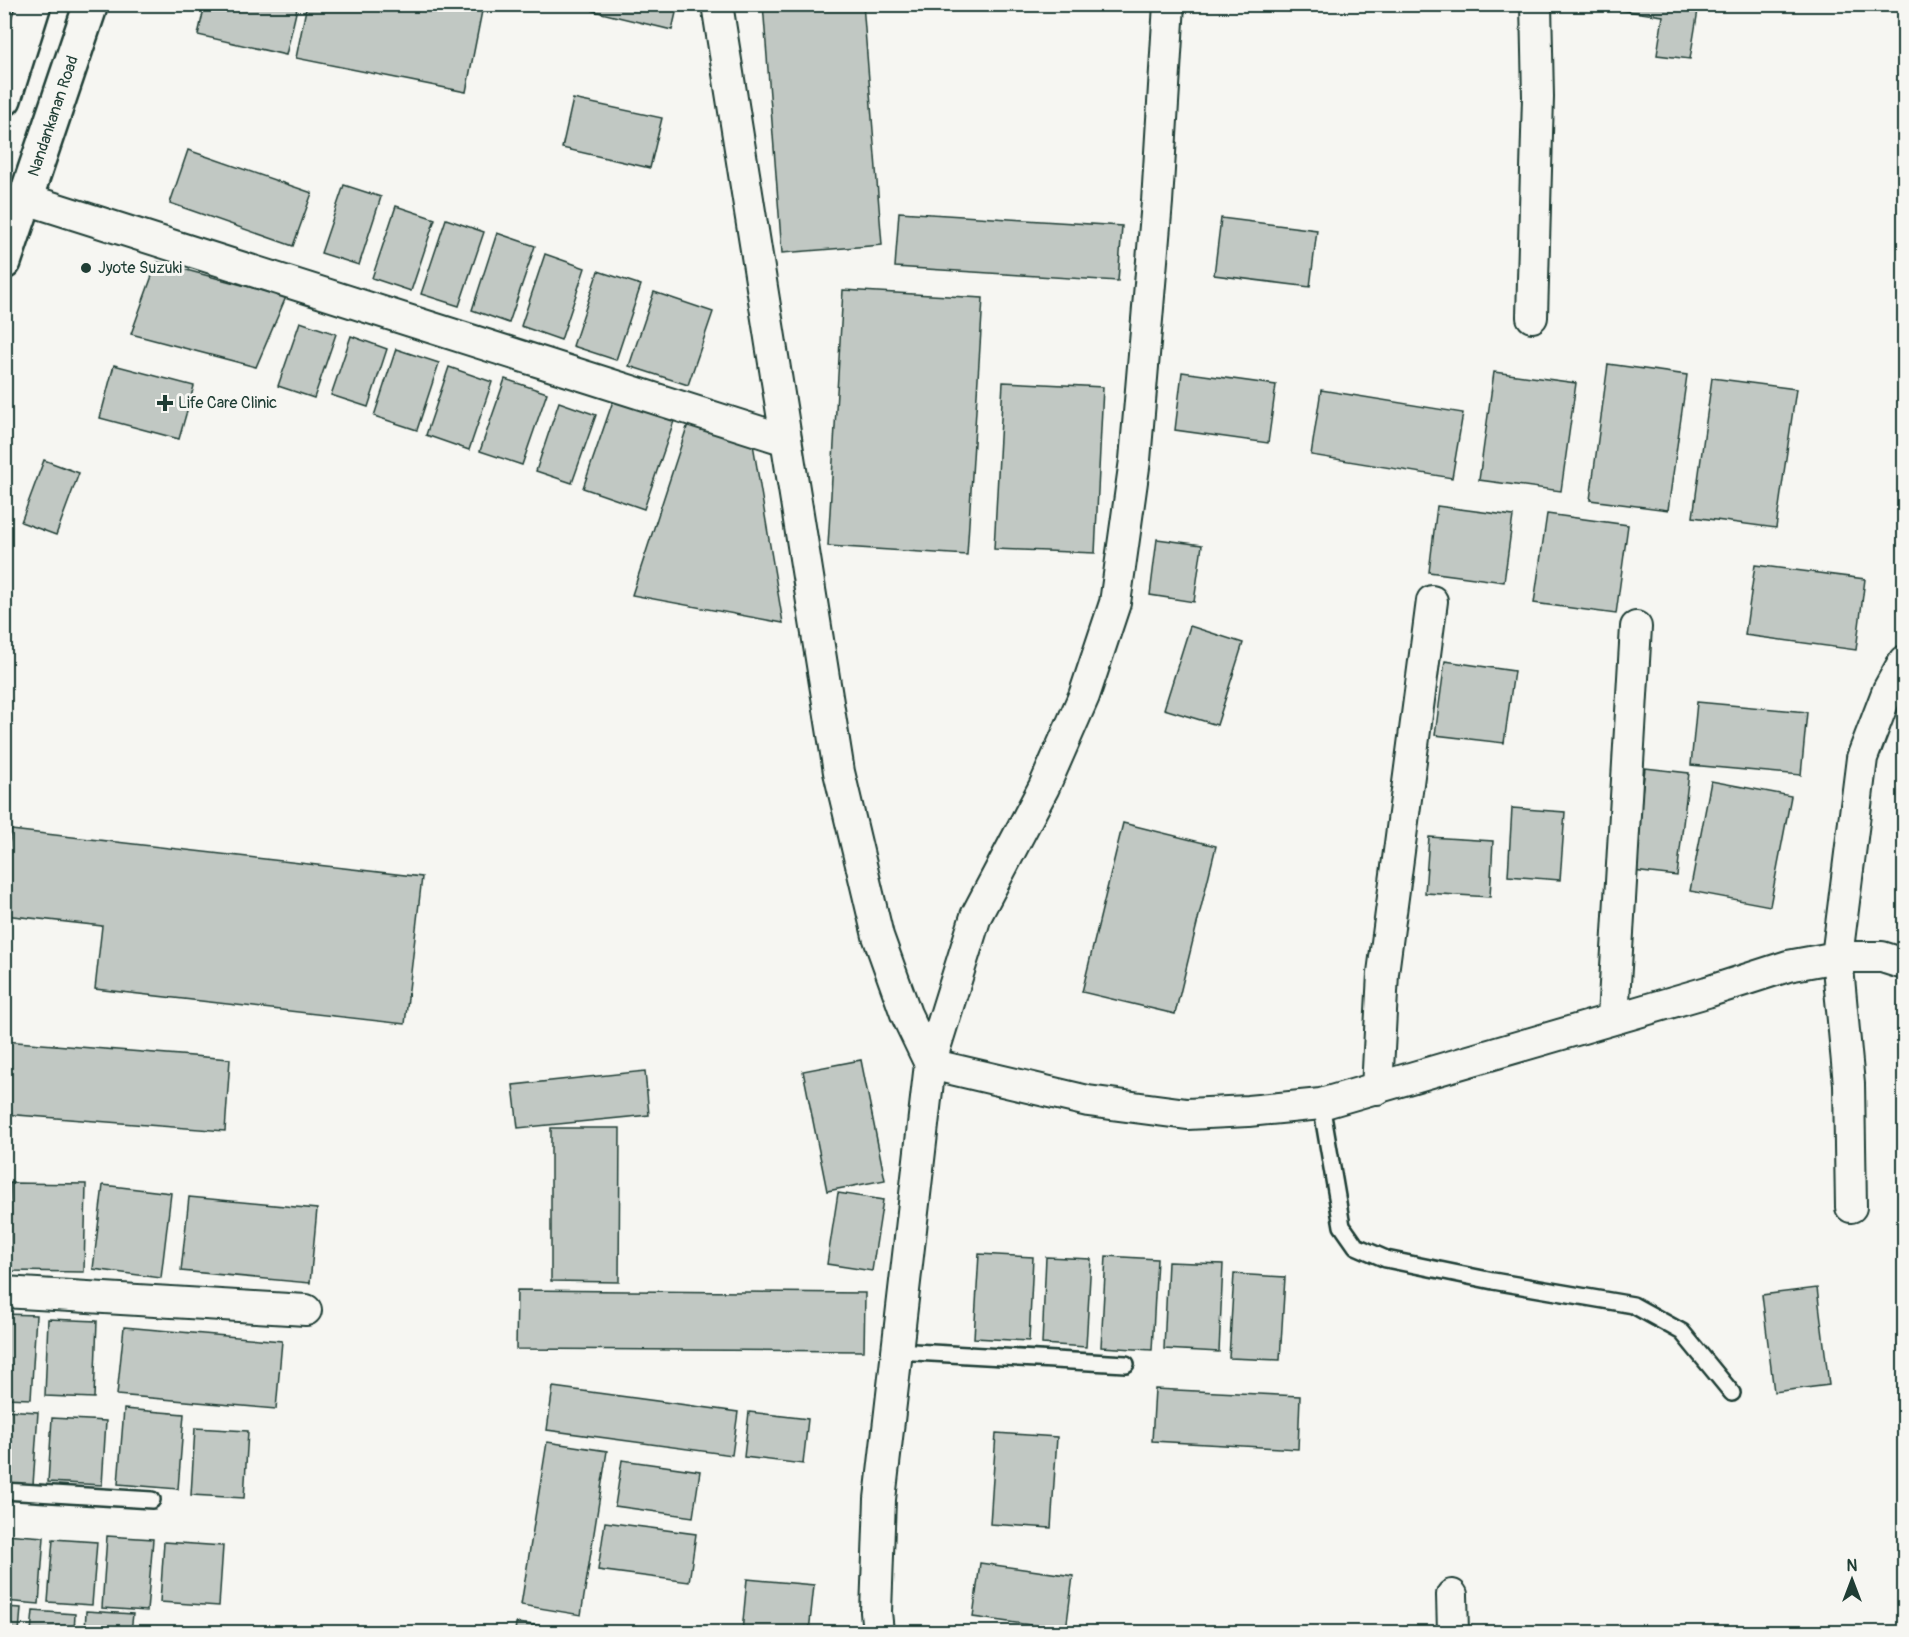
<svg xmlns="http://www.w3.org/2000/svg" width="1909" height="1637" viewBox="0 0 1909 1637" font-family="Pangolin,sans-serif">
<rect width="100%" height="100%" fill="#f6f6f2"/>
<filter id="ink" filterUnits="userSpaceOnUse"><feTurbulence type="fractalNoise" baseFrequency=".0167" numOctaves="2"/><feDisplacementMap in="SourceGraphic" scale="12" xChannelSelector="R" yChannelSelector="G"/><feConvolveMatrix kernelMatrix="1 2 1 2 8 2 1 2 1" color-interpolation-filters="sRGB"/></filter>
<g filter="url(#ink)">
<g fill="#c1c8c3" stroke="#1f3d34" stroke-width="1.5">
<path d="M205 4H298L286 55 198 35Z"/>
<path d="M307 4H475L483 6 466 92 296 58Z"/>
<path d="M594 4H678L672 30 593 11Z"/>
<path d="M763 4H863L882 245 782 253Z"/>
<path d="M1612 4H1699L1690 59 1657 55 1663 16 1612 9Z"/>
<path d="M573 99 662 118 650 168 562 148Z"/>
<path d="M188 150 312 193 293 246 170 203Z"/>
<path d="M344 185 381 197 359 265 321 253Z"/>
<path d="M396 206 435 219 411 291 372 278Z"/>
<path d="M899 212 1122 226 1118 281 895 267Z"/>
<path d="M1221 218 1317 230 1310 287 1214 275Z"/>
<path d="M446 219 484 232 459 306 421 294Z"/>
<path d="M497 233 535 246 509 323 472 310Z"/>
<path d="M545 254 585 268 561 340 521 326Z"/>
<path d="M157 262 286 297 256 367 131 334Z"/>
<path d="M598 271 641 285 616 360 573 346Z"/>
<path d="M843 290 983 298 967 555 828 546Z"/>
<path d="M654 292 713 312 688 385 629 366Z"/>
<path d="M300 322 336 334 314 398 278 386Z"/>
<path d="M351 336 387 349 368 407 331 395Z"/>
<path d="M396 349 439 363 417 430 374 416Z"/>
<path d="M1608 364 1687 375 1668 510 1590 500Z"/>
<path d="M114 365 194 386 179 439 100 418Z"/>
<path d="M449 367 492 382 469 450 426 435Z"/>
<path d="M1182 372 1276 385 1268 443 1175 430Z"/>
<path d="M1494 372 1576 383 1561 491 1479 480Z"/>
<path d="M1712 378 1796 389 1776 528 1693 517Z"/>
<path d="M505 379 547 393 522 465 480 451Z"/>
<path d="M1003 382 1103 387 1095 553 994 549Z"/>
<path d="M1321 390 1463 413 1452 478 1311 455Z"/>
<path d="M613 401 674 421 644 509 583 488Z"/>
<path d="M559 402 596 415 572 483 536 471Z"/>
<path d="M688 424 753 444 783 623 632 595Z"/>
<path d="M44 460 79 473 56 535 21 522Z"/>
<path d="M1437 506 1513 516 1504 582 1429 572Z"/>
<path d="M1547 514 1628 525 1616 614 1534 603Z"/>
<path d="M1157 539 1202 545 1194 602 1150 595Z"/>
<path d="M1755 565 1865 579 1856 650 1745 635Z"/>
<path d="M1190 626 1243 643 1217 725 1164 709Z"/>
<path d="M1445 661 1514 671 1504 743 1435 735Z"/>
<path d="M1697 702 1807 712 1801 775 1691 765Z"/>
<path d="M1645 768 1689 773 1677 876 1633 871Z"/>
<path d="M1711 781 1791 796 1770 906 1690 891Z"/>
<path d="M1512 808 1565 812 1560 880 1508 876Z"/>
<path d="M1123 823 1216 846 1175 1014 1082 992Z"/>
<path d="M11 830 422 877 405 1024 95 989 102 926 4 915V881Z"/>
<path d="M1429 837 1493 841 1490 897 1425 893Z"/>
<path d="M4 1041 230 1059 225 1131 4 1114Z"/>
<path d="M861 1060 885 1180 827 1191 803 1071Z"/>
<path d="M645 1071 649 1115 518 1128 513 1085Z"/>
<path d="M551 1128H620L619 1282 551 1281Z"/>
<path d="M10 1183 86 1184 84 1272 8 1271Z"/>
<path d="M103 1185 171 1193 161 1278 93 1269Z"/>
<path d="M838 1193 883 1200 872 1271 827 1264Z"/>
<path d="M189 1197 317 1209 310 1283 181 1271Z"/>
<path d="M979 1254 1033 1257 1029 1341 974 1338Z"/>
<path d="M1106 1256 1157 1259 1152 1350 1101 1347Z"/>
<path d="M1046 1257 1091 1259 1086 1347 1042 1344Z"/>
<path d="M1168 1262 1223 1264 1219 1352 1164 1349Z"/>
<path d="M1234 1274 1285 1277 1280 1360 1229 1358Z"/>
<path d="M1817 1288 1829 1385 1774 1392 1762 1295Z"/>
<path d="M517 1290 865 1293 864 1351 516 1349Z"/>
<path d="M4 1314 36 1315 31 1399 4 1398Z"/>
<path d="M48 1319 97 1321 94 1398 45 1396Z"/>
<path d="M124 1327 282 1341 276 1409 117 1395Z"/>
<path d="M553 1387 738 1412 732 1455 547 1430Z"/>
<path d="M1155 1389 1300 1396 1298 1449 1152 1441Z"/>
<path d="M124 1409 184 1414 178 1489 118 1484Z"/>
<path d="M4 1410 38 1412 33 1485 4 1483Z"/>
<path d="M749 1412 808 1419 803 1464 744 1457Z"/>
<path d="M52 1418 106 1421 102 1485 48 1482Z"/>
<path d="M195 1428 248 1431 244 1498 191 1495Z"/>
<path d="M996 1433 1057 1437 1051 1528 990 1524Z"/>
<path d="M547 1442 607 1451 581 1615 521 1605Z"/>
<path d="M622 1460 700 1471 693 1517 615 1506Z"/>
<path d="M605 1522 696 1534 689 1582 598 1570Z"/>
<path d="M4 1534 44 1537 39 1604 4 1601Z"/>
<path d="M107 1536 153 1539 147 1611 102 1608Z"/>
<path d="M53 1539 97 1542 92 1605 48 1602Z"/>
<path d="M164 1542 223 1546 219 1606 160 1602Z"/>
<path d="M980 1563 1073 1576 1066 1630 973 1617Z"/>
<path d="M747 1579 814 1585 809 1632H742Z"/>
<path d="M4 1607 21 1608 19 1632H4Z"/>
<path d="M33 1611 75 1614 74 1632H31Z"/>
<path d="M86 1611 133 1614 131 1632H85Z"/>
<path d="M516 1623 581 1630V1632H515Z"/>
</g>
<g fill="none" stroke-linecap="round" stroke-linejoin="round">
<g stroke="#1f3d34" stroke-width="20">
<g id="lane">
<path d="M1321 1104 1342 1226 1356 1246 1386 1259 1493 1281 1633 1305 1682 1332 1732 1393"/>
<path d="M896 1351 1126 1364"/>
<path d="M4 1491 152 1500"/>
</g>
</g>
<g stroke="#1f3d34" stroke-width="34">
<g id="street">
<path d="M717 4 839 772 878 936 906 1014 930 1064 1088 1101 1187 1114 1248 1111 1321 1104 1707 992 1788 966 1837 957H1882L1904 964"/>
<path d="M26 199 786 440"/>
<path d="M1532 317 1538 97 1536 4"/>
<path d="M1613 1018 1636 627"/>
<path d="M1377 1089 1383 973 1432 601"/>
<path d="M1851 1207 1849 1084 1837 957 1862 758 1888 690 1904 661"/>
<path d="M4 1292 306 1310"/>
<path d="M1452 1595 1453 1632"/>
<path d="M878 1632 876 1612 880 1499 930 1064 976 916 1044 787 1084 696 1115 603 1135 460 1157 202 1169 4"/>
</g>
</g>
<g stroke="#1f3d34" stroke-width="38">
<g id="primary">
<path d="M4 99 34 4"/>
<path id="s1" d="M4 262 91 4"/>
</g>
</g>
<use href="#lane" stroke="#f6f6f2" stroke-width="15"/>
<use href="#street" stroke="#f6f6f2" stroke-width="30"/>
<use href="#primary" stroke="#f6f6f2" stroke-width="33"/>
</g>
</g>
<g fill="#1f3d34" stroke="#f6f6f2" stroke-width="2">
<circle cx="86" cy="268" r="6"/>
<path d="M162 394h6v6h6v6h-6v6h-6v-6h-6v-6h6z"/>
</g>
<g text-anchor="middle" dominant-baseline="central" stroke-width="6" stroke-linejoin="round" paint-order="stroke">
<g font-size="16" fill="#1f3d34" stroke="#f6f6f2">
<text stroke="none"><textPath href="#s1" startOffset="154">Nandankanan Road</textPath></text>
</g>
<g font-size="16" fill="#1f3d34" stroke="#f6f6f2" text-anchor="start">
<text x="98" y="268">Jyote Suzuki</text>
<text x="178" y="403">Life Care Clinic</text>
</g>
</g>
<rect width="1909" height="1637" fill="none" stroke="#f6f6f2" stroke-width="24"/>
<rect x="12" y="12" width="1885" height="1613" fill="none" stroke="#1f3d34" stroke-width="2" filter="url(#ink)"/>
<g transform="translate(1852 1580)" stroke="#f6f6f2" stroke-width="4.5" paint-order="stroke">
<path d="M0-4.5L10 22L0 15L-10 22Z" fill="#1f3d34"/>
<text y="-9" font-size="16" font-weight="bold" text-anchor="middle" fill="#1f3d34">N</text>
</g>
</svg>
